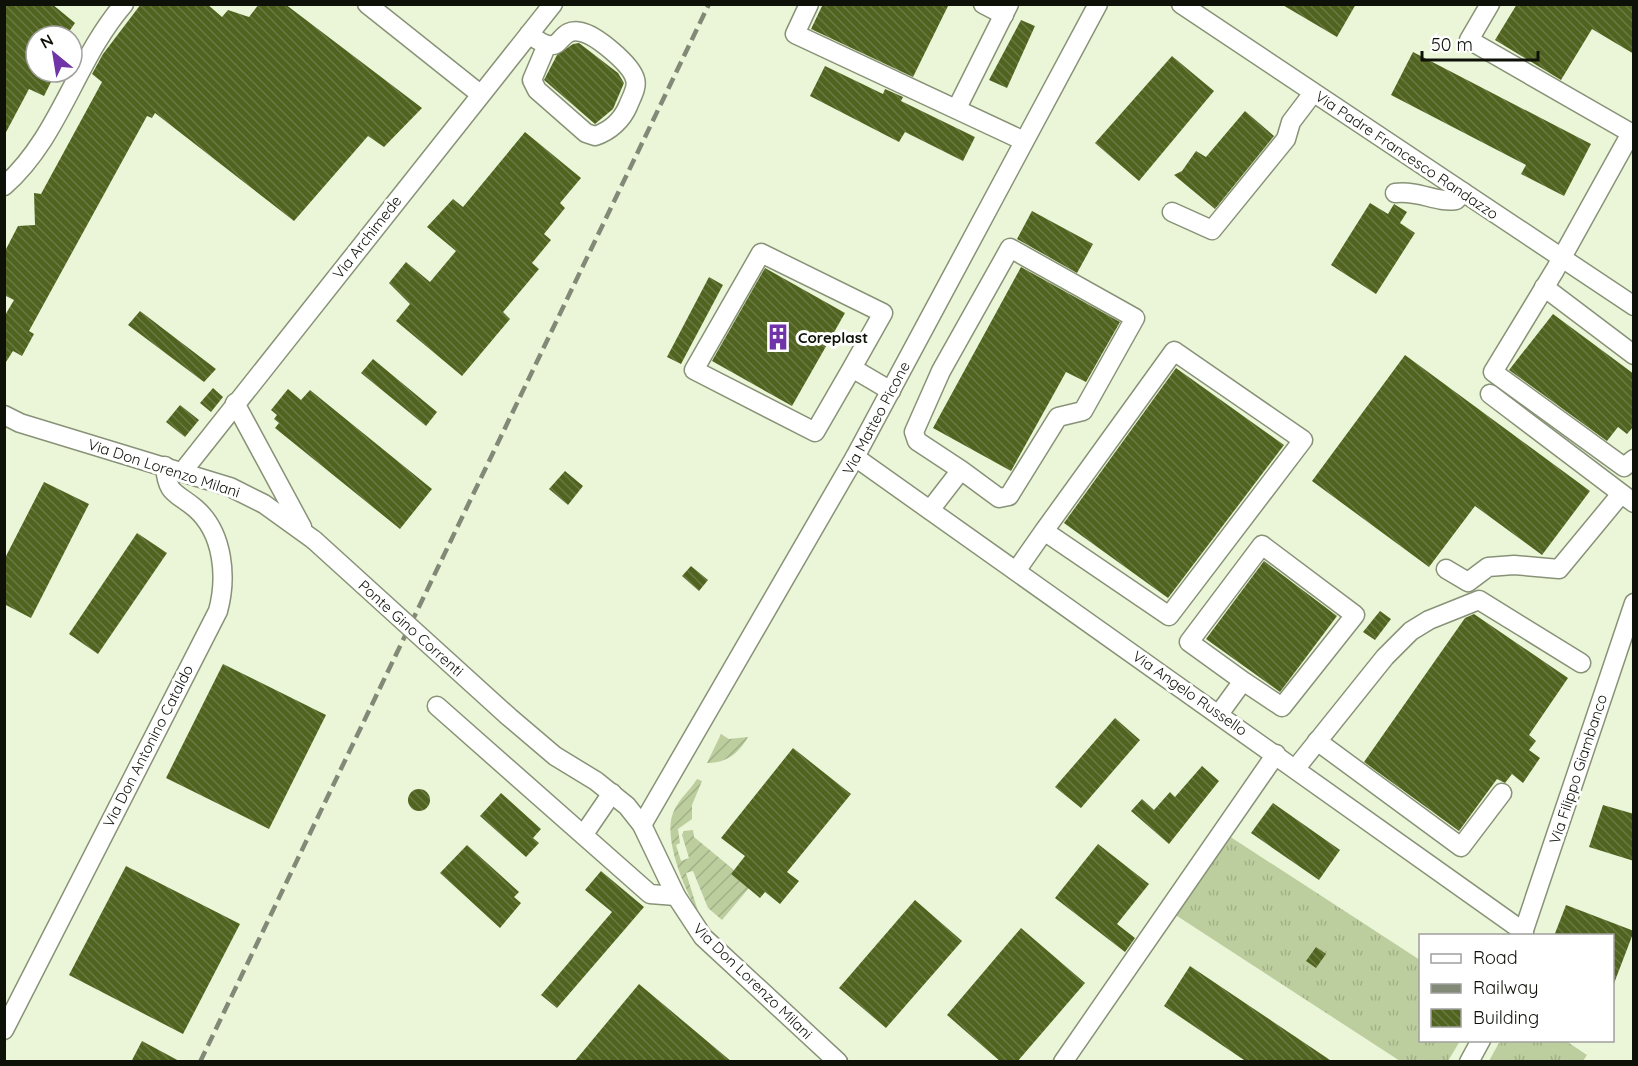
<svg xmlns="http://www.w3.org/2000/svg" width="1638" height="1066" viewBox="0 0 1638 1066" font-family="Quicksand,sans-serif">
<defs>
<pattern id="grass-tufts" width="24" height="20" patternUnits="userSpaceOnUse" patternTransform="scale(1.5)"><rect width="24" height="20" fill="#bdce9e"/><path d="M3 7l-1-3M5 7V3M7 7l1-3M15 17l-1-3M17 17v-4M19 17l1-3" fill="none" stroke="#a1b087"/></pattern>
<pattern id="garden-furrows" width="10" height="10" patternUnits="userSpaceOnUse" patternTransform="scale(1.5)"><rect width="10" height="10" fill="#bdce9e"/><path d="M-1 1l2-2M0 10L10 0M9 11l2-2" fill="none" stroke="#a1b087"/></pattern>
<pattern id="building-back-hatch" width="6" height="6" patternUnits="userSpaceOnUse" patternTransform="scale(1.5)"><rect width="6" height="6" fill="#50641f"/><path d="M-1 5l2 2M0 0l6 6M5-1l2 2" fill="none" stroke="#6a7944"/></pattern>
</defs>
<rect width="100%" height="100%" fill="#ebf6d9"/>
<g fill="url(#grass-tufts)">
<path d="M1229 836 1420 960V1040L1460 1041 1448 1061H1400L1174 914Z"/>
<path d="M1500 1041H1566L1587 1055 1583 1061H1489Z"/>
</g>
<g fill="url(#garden-furrows)">
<path d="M721 734 729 739 748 737C739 753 727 763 707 763Z"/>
<path d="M697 779 702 781 692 805V819L678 829 680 843 676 845 681 861 689 858 682 835 684 831 693 830 694 837 734 870 731 874 749 888 722 920 708 908 693 871 686 873 698 911C684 890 663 837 673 813 679 798 689 792 697 779Z"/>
</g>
<g fill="url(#building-back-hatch)">
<path d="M4 4H52L75 23 66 36H36V72H56L44 96 29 89 4 136Z"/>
<path d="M141 4H207L222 17 228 10 249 17 259 4H285L422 108 384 147 368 136 294 221 155 113 152 118 147 116 29 331 34 334 22 356 13 351 4 365V317L14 300 4 295V253L18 226 35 225 34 193 41 194 102 82 92 74 103 54Z"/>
<path d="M823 4H949L913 77 811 29Z"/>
<path d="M1281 4H1356L1337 37Z"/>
<path d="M1517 4H1634V54L1592 29 1561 80 1495 40Z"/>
<path d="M1021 20 1035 26 1007 88 989 80Z"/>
<path d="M579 43 618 73 624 83 613 109 595 124 544 80 557 55 573 44Z"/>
<path d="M1413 52 1591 144 1564 196 1521 174 1526 165 1391 95Z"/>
<path d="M1172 56 1214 91 1139 181 1095 143Z"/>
<path d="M825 66 883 94 885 89 903 97 901 101 975 137 963 161 905 132 899 142 810 96Z"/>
<path d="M1245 111 1274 136 1215 209 1174 175 1182 171 1196 151 1206 157Z"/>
<path d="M525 132 581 178 560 203 565 208 544 234 551 240 532 263 539 269 503 312 510 319 462 376 396 321 410 304 389 283 406 262 430 282 456 251 427 227 453 199 463 207Z"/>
<path d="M1370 203 1388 214 1394 204 1407 212 1400 223 1415 233 1376 294 1331 265Z"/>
<path d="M1032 211 1093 244 1077 273 1017 239Z"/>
<path d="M1021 267 1120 322 1086 382 1066 372 1011 471 933 428Z"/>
<path d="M765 268 845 313 792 406 712 361Z"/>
<path d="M709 277 723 285 681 364 667 357Z"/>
<path d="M140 311 216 369 204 382 128 325Z"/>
<path d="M1553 314 1634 374V426L1627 434 1618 427 1607 441 1509 370Z"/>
<path d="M1405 355 1590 491 1542 555 1475 506 1429 567 1312 481Z"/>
<path d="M373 359 437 412 426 426 361 373Z"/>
<path d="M1176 368 1284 445 1168 598 1064 523Z"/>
<path d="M213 388 223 397 211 412 200 403Z"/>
<path d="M288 389 301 400 310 390 432 489 400 529 275 428 279 423 274 419 277 415 271 410Z"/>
<path d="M180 405 199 420 185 437 166 422Z"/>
<path d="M565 471 583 486 568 505 549 489Z"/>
<path d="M44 482 89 504 31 618 4 604V560Z"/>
<path d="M137 533 167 553 98 654 69 634Z"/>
<path d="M1264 561 1337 616 1280 692 1206 639Z"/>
<path d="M691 566 708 580 699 591 682 576Z"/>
<path d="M1380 611 1391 619 1375 640 1363 632Z"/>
<path d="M1474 614 1568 678 1529 735 1536 741 1529 750 1540 758 1523 783 1512 774 1505 783 1497 779 1459 831 1364 762 1465 618Z"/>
<path d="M223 664 326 715 269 829 166 778Z"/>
<path d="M1115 718 1140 740 1081 808 1055 787Z"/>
<path d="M793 748 851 794 787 872 799 881 780 904 765 892 760 898 731 874 745 856 721 838Z"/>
<path d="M1202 766 1219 781 1169 844 1131 811 1142 799 1154 810 1170 792 1175 797Z"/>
<circle cx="419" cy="800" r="11"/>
<path d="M501 793 541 829 533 838 539 843 526 857 480 816Z"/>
<path d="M1273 803 1340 850 1319 880 1251 833Z"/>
<path d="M1603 805 1634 814V861L1589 847Z"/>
<path d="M1098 844 1149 884 1117 924 1135 938 1125 952 1055 898Z"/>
<path d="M467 845 519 892 514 897 521 903 500 928 440 873Z"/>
<path d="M126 866 240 924 183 1034 69 975Z"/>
<path d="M601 871 644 907 557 1008 541 995 612 912 585 890Z"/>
<path d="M915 900 962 941 886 1028 839 988Z"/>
<path d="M1566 905 1634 931 1613 986 1612 936H1554Z"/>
<path d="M1021 928 1085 983 1017 1062H1001L947 1015Z"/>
<path d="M1316 947 1326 954 1316 968 1306 961Z"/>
<path d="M1190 966 1333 1062H1247L1164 1006Z"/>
<path d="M639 984 676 1015 732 1062H574Z"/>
<path d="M142 1041 181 1062H131Z"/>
</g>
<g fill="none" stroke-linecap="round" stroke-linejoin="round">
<g stroke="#889277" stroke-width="21">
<g id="minor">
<path d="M367 4 480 94"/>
<path d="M809 4 795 34 1024 141"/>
<path d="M983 4 1004 15"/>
<path d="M1181 4 1634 306"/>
<path d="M1490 4 1469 40 1631 133 1555 270 1493 372 1624 467 1634 459"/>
<path d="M529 34C566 63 554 26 581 32 596 35 631 64 635 79 638 87 631 98 628 106 622 120 610 131 595 136L586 133 537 90 532 80 546 47"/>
<path d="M957 108 1009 4"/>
<path d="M4 186C60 137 76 59 124 4"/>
<path d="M1395 193C1420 190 1435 203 1456 200L1463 192"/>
<path d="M1172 212 1212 230 1286 139 1291 122 1313 93"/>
<path d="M1544 287 1634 355"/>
<path d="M852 368 815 432 694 370 761 253 883 313 852 368 891 391"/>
<path d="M1490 394 1634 503"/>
<path d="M235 403 302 527"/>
<path d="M4 415 20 423 230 487 264 504 314 540"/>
<path d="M855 457 1524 932"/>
<path d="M183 471 553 4"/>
<path d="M930 510 961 470 917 441 914 432 941 371 1010 248 1135 318 1083 411 1058 417 1009 496 999 498 961 470"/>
<path d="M1446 569 1468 582 1488 567 1514 565 1559 569 1621 494"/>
<path d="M1016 571 1044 531 1169 616 1303 440 1174 351 1044 531"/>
<path d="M437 706 650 894 676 896"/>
<path d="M1219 714 1243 681 1282 707 1355 615 1262 545 1189 642 1243 681"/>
<path d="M508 716 555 756 596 781 627 806 642 825 676 896 703 937 838 1062"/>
<path d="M1317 741 1461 847 1502 793"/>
<path d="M1296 768 1385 657 1411 631 1429 620 1479 600 1581 663"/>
<path d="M642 825 855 457 1098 4"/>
<path d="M584 834 612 793"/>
<path d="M1522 936 1634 603"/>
<path d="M4 1030 218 611C227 578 224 533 195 508 176 492 167 495 165 466"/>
<path d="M1063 1062 1276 754"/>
<path d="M1469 1062 1481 1040"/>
</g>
</g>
<use href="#minor" stroke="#fff" stroke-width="18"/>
<path stroke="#828976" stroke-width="4.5" stroke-dasharray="12 6" stroke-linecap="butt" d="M200 1062 709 4"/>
<g stroke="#889277" stroke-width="21" stroke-linecap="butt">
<path id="minor-bridge" d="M314 540 508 716"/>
</g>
<use href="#minor-bridge" stroke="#fff" stroke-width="18"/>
</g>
<defs>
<g id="building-bare" transform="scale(2.07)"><path d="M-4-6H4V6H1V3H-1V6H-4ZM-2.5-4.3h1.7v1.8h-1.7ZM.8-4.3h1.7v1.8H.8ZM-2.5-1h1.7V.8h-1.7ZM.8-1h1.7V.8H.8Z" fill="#7033a8" stroke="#fff" stroke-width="2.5" paint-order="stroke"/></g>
</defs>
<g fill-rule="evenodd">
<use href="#building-bare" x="778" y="337"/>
</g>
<g text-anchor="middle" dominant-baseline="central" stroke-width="6" stroke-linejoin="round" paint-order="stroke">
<g font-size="15" fill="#0e1108" stroke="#fff">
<text transform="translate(1407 155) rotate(34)">Via Padre Francesco Randazzo</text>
<text transform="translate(367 237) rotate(-52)">Via Archimede</text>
<text transform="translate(876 418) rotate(-62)">Via Matteo Picone</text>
<text transform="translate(164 468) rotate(18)">Via Don Lorenzo Milani</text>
<text transform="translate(411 628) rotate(42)">Ponte Gino Correnti</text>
<text transform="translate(1190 693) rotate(35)">Via Angelo Russello</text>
<text transform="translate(148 746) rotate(-63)">Via Don Antonino Cataldo</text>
<text transform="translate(1578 769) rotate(-72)">Via Filippo Giambanco</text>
<text transform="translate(753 981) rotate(44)">Via Don Lorenzo Milani</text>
</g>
<g font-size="15" font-weight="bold" fill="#0e1108" stroke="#fff" text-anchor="start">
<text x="798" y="337">Coreplast</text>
</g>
</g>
<rect width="1638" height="1066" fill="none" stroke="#0e1108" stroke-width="12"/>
<rect x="1419" y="934" width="195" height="108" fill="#ffffff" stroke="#9fa09c" stroke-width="1.5"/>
<rect x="1431" y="954" width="30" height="9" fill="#ffffff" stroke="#9fa09c" stroke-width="1.5"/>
<text x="1473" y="964" font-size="18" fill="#0e1108">Road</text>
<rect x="1431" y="984" width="30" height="9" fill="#828976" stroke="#9fa09c" stroke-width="1.5"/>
<text x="1473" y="994" font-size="18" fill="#0e1108">Railway</text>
<rect x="1431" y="1009" width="30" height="18" fill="url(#building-back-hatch)" stroke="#9fa09c" stroke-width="1.5"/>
<text x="1473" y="1024" font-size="18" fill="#0e1108">Building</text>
<g transform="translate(54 54) rotate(330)"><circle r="28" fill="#ffffff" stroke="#9fa09c" stroke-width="1.5"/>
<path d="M0-4.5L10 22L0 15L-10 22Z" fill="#7033a8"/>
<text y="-9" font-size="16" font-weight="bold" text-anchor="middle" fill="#0e1108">N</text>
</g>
<path d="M1422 51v9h116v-9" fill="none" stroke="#0e1108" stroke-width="3"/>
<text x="1431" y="51" font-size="18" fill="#0e1108" stroke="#ffffff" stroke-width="4.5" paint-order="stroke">50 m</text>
</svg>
